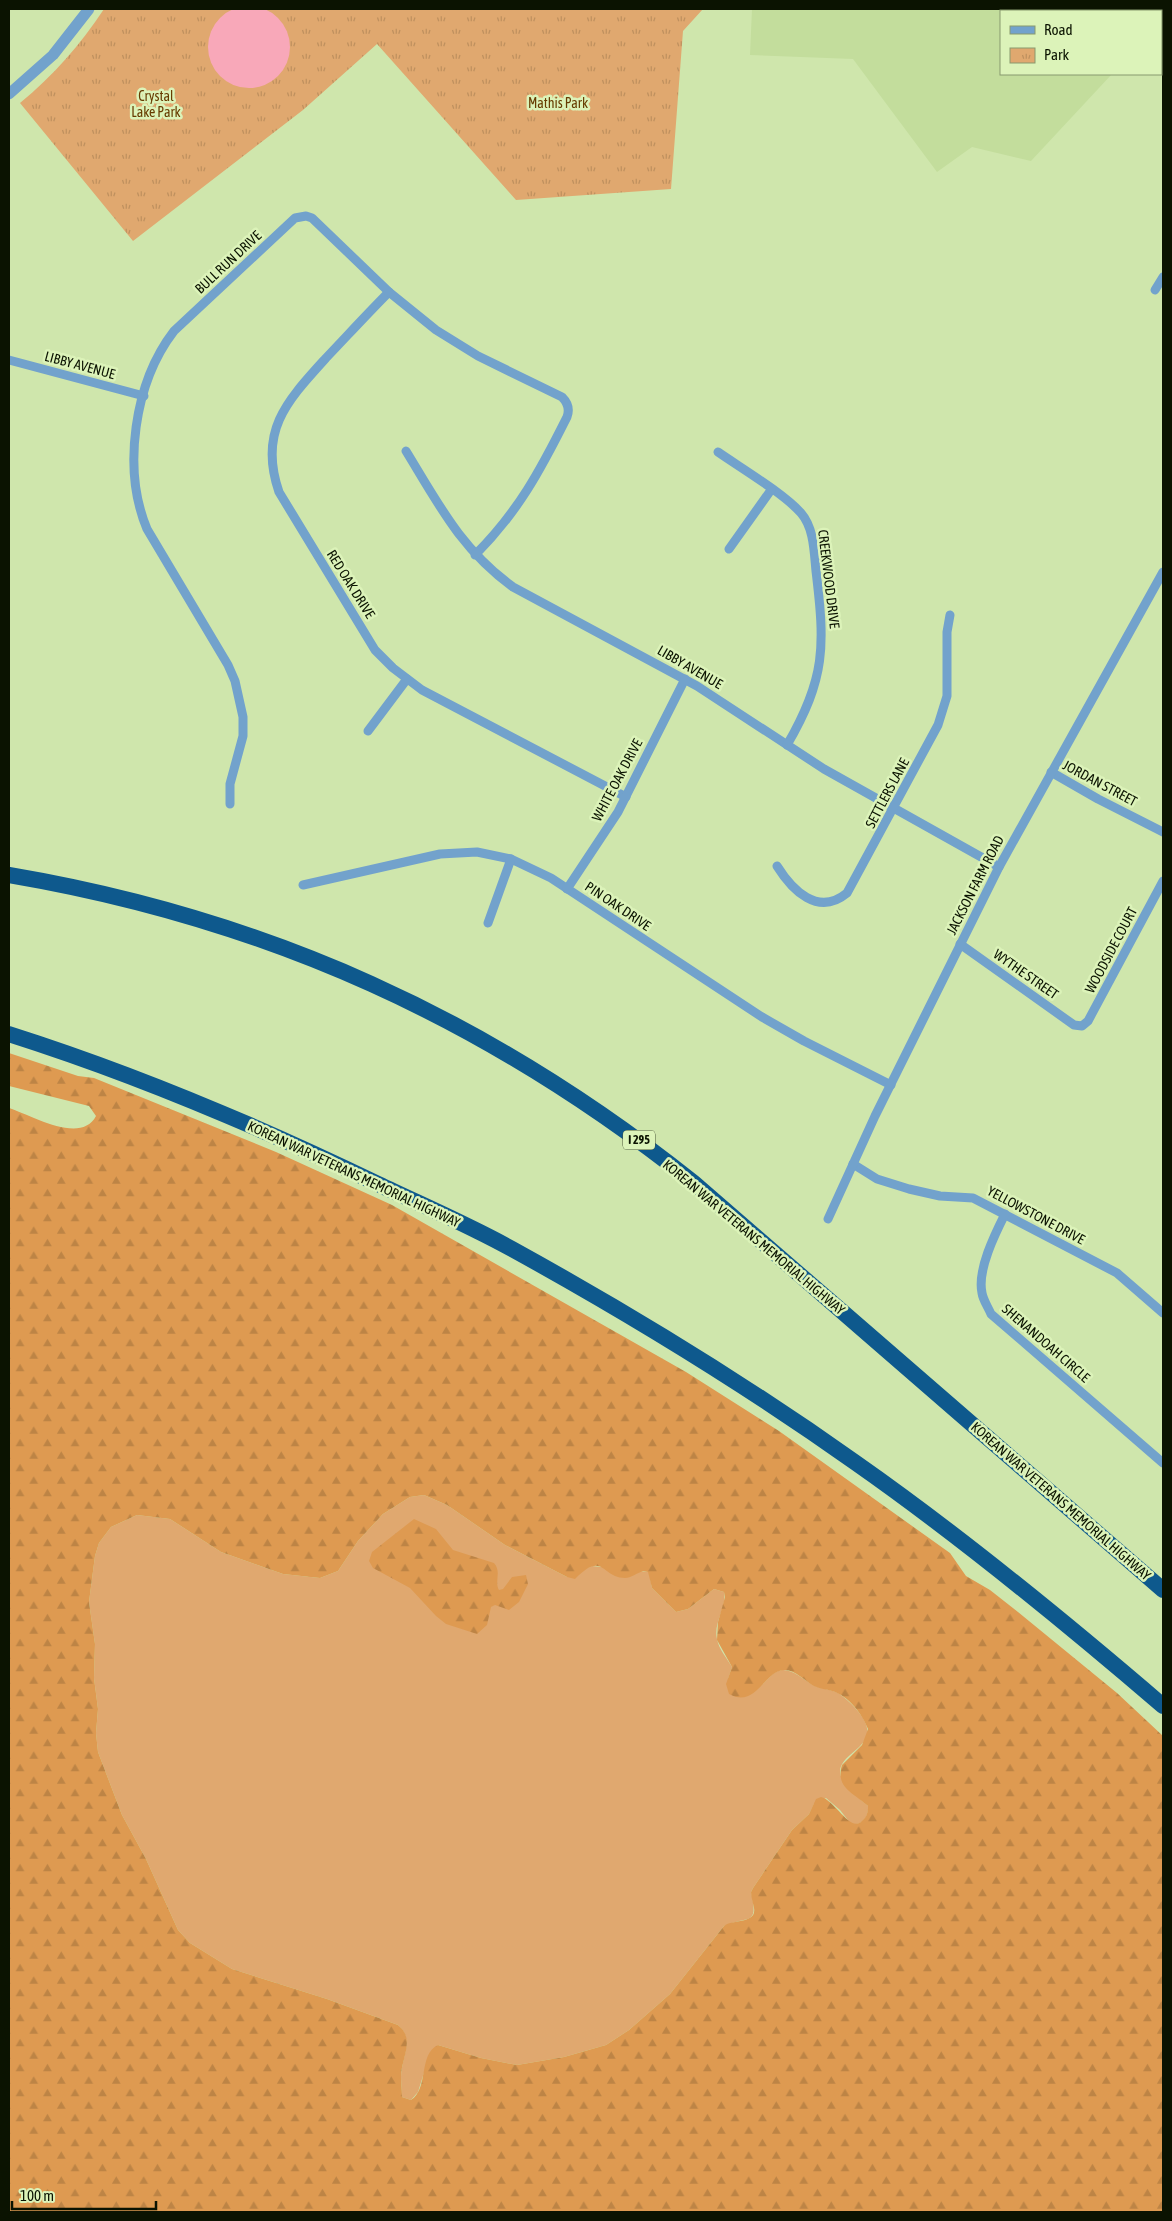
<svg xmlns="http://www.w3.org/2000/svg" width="1172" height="2221" viewBox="0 0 1172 2221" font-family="'Asap Condensed',sans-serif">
<defs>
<pattern id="forest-firs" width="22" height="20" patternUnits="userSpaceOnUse" patternTransform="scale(1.25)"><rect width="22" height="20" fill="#de9a51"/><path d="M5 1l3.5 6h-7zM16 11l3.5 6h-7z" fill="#bd8445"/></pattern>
<pattern id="park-tufts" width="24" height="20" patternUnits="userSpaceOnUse" patternTransform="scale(1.25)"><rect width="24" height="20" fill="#e0a86f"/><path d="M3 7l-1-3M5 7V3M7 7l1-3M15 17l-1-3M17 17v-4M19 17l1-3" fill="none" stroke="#bf905e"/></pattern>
</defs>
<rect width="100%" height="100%" fill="#cfe6ac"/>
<path fill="#c3dd9c" d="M752 9H1163V14L1161 21V11H1001V74H1112L1031 161 972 147 937 172 853 59 750 55Z"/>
<path fill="#e0a86f" d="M424 1495 447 1505 505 1545 567 1577 592 1566 649 1572 652 1588 676 1612 688 1609 714 1589 724 1592C727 1607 713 1623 717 1639 719 1650 727 1658 732 1667L728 1679 738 1696C764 1693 767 1672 782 1670 793 1669 804 1680 813 1685 821 1689 830 1689 838 1693 849 1700 871 1721 867 1735 863 1750 841 1756 840 1771 839 1782 861 1800 868 1806 869 1817 862 1826 851 1824L840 1810 826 1798 814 1804 809 1814 792 1830 753 1888 751 1892C759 1927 748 1915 724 1926L670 1994 629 2030 606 2045 564 2057 517 2065 481 2058 438 2045 426 2066 418 2092 411 2100 402 2097C402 2090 401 2083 401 2077 401 2059 415 2039 398 2025L327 1999 232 1969 190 1943 178 1930 146 1859 122 1815 98 1752 96 1733 98 1709 94 1678 95 1644 89 1602 95 1556 99 1543 111 1527 137 1515 170 1519 221 1552 283 1574 320 1578 338 1571 358 1541 383 1514 410 1497Z"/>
<g fill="url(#forest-firs)" fill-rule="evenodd">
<path d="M9 1053 78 1076 94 1078 276 1152 392 1205 686 1372 779 1431 950 1553 966 1576 990 1590 1018 1612 1117 1693 1163 1736V2212H9V1108C31 1115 81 1145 96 1116L89 1106 9 1086ZM424 1495 447 1505 505 1545 567 1577 575 1579C604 1550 601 1578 625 1578 631 1578 637 1573 643 1571L648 1572 652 1588 676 1612 688 1609 714 1589 724 1592 725 1597 718 1622 717 1640 732 1667 726 1684 729 1694C756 1709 764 1671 784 1670 794 1669 805 1681 814 1686 820 1689 826 1689 832 1691 849 1696 862 1714 868 1729L862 1745 842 1765C835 1788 854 1793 868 1806 868 1812 867 1817 862 1821 850 1833 836 1801 821 1797L816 1799 809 1814 792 1830 753 1888 751 1892C751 1897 753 1903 754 1908 757 1924 731 1919 724 1926L670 1994 629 2030 606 2045 564 2057 517 2065 481 2058 438 2045C418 2054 429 2089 411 2100L402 2097C402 2090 401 2083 401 2077 401 2059 416 2039 398 2025L327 1999 232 1969 190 1943 178 1930 146 1859 122 1815 98 1752 96 1733 98 1709 94 1678 95 1644 89 1602 95 1556 99 1543 111 1527 137 1515 170 1519 221 1552 283 1574 320 1578 338 1571 358 1541 383 1514 410 1497Z"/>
<path d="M414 1519 436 1529 453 1550 494 1563C502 1572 494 1581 499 1590L503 1589 512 1577 526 1575 528 1584 519 1602 509 1610 495 1605 491 1607 487 1625 477 1634 446 1624 436 1616 410 1588 373 1568 369 1561 372 1552Z"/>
</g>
<path fill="url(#park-tufts)" d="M104 9H703L683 31 671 189 516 200 377 44 303 110 133 241 20 103C54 75 80 45 104 9Z"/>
<circle fill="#f8a8b9" cx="249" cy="47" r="41"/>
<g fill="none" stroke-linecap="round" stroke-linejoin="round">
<g stroke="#72a2cc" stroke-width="9">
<path d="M1155 290 1163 277"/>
<path d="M389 292C368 313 347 336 326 358 287 401 258 431 279 492L375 650 393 668 422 690 626 797"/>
<path d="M9 360 144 396"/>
<path d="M406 451C439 505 461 549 513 587L697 686 824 769 999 867"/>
<path d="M718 452C741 468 783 493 801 513 814 528 814 551 816 571 825 646 826 678 787 745"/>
<path d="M729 549 771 490"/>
<path d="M368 731 407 679"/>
<path d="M1051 772 1098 799 1163 832"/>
<path d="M230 804V784L243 736V717L235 681 228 665 147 529C122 469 134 383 174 331L295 218 306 216 312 218 389 292 436 330 478 356 562 397C568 403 570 409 567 417 540 471 518 512 475 555"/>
<path d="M777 866C792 890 818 917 847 893L938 725 947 696V632L950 615"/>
<path d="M303 885 440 854 477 852 511 859 551 878 762 1017 804 1041 891 1085"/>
<path d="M567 889 618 812 685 679"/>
<path d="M488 923 511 859"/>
<path d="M960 944 1074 1025 1082 1026 1088 1021 1163 881"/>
<path d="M853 1164 877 1179 909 1189 940 1196 973 1198 1117 1273 1163 1313"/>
<path d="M1005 1214C995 1234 977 1270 982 1293 983 1300 988 1307 991 1314L1163 1463"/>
<path d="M828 1219 875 1116 999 867 1163 572"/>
</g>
<path stroke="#72a2cc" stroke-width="11" d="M9 94 53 55 89 9"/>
<g stroke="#0e598d" stroke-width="16">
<path d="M9 875C268 919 488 1019 694 1183L1163 1590"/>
<path d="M9 1034C135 1074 258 1126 378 1184 422 1205 469 1225 512 1249 630 1314 746 1385 856 1463 963 1538 1064 1621 1163 1706"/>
</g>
</g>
<g text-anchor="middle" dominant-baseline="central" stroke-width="5" stroke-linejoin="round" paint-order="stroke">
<rect fill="#dcf3b9" stroke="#4a5638" stroke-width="1" x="623" y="1130.5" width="32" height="19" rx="4"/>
<g font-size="12" font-weight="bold" fill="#0b1301">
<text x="639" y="1140">I 295</text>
</g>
<g font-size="14" fill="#673b00" stroke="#dcf3b9">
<text x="156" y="96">Crystal<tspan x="156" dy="16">Lake Park</tspan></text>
<text x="558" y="103">Mathis Park</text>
</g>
<g font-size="14" fill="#0b1301" stroke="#dcf3b9">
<text transform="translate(228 262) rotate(-43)">BULL RUN DRIVE</text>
<text transform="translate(80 365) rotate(15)">LIBBY AVENUE</text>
<text transform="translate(829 579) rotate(83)">CREEKWOOD DRIVE</text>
<text transform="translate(351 584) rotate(58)">RED OAK DRIVE</text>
<text transform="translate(690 667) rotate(30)">LIBBY AVENUE</text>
<text transform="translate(617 780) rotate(-62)">WHITE OAK DRIVE</text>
<text transform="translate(1100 783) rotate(28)">JORDAN STREET</text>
<text transform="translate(887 793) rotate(-62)">SETTLERS LANE</text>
<text transform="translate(975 885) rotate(-63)">JACKSON FARM ROAD</text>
<text transform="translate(618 906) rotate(34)">PIN OAK DRIVE</text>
<text transform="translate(1111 950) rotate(-62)">WOODSIDE COURT</text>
<text transform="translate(1026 974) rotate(35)">WYTHE STREET</text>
<text transform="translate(354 1174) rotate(25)">KOREAN WAR VETERANS MEMORIAL HIGHWAY</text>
<text transform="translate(1036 1215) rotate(28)">YELLOWSTONE DRIVE</text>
<text transform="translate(754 1237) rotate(40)">KOREAN WAR VETERANS MEMORIAL HIGHWAY</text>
<text transform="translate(1046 1343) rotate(41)">SHENANDOAH CIRCLE</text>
<text transform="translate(1061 1501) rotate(41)">KOREAN WAR VETERANS MEMORIAL HIGHWAY</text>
</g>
</g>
<rect width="1172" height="2221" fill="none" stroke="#0b1301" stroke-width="20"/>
<rect x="1000" y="10" width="162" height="65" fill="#dcf3b9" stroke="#88996f"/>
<rect x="1010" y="26" width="25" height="8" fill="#72a2cc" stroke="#88996f"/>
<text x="1044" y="35" font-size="15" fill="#0b1301">Road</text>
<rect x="1010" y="48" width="25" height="15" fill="url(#park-tufts)" stroke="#88996f"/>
<text x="1044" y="60" font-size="15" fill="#0b1301">Park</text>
<path d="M12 2201v8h144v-8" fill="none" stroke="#0b1301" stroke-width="2.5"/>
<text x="20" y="2201" font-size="15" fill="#0b1301" stroke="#dcf3b9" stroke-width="4" paint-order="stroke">100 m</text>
</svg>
